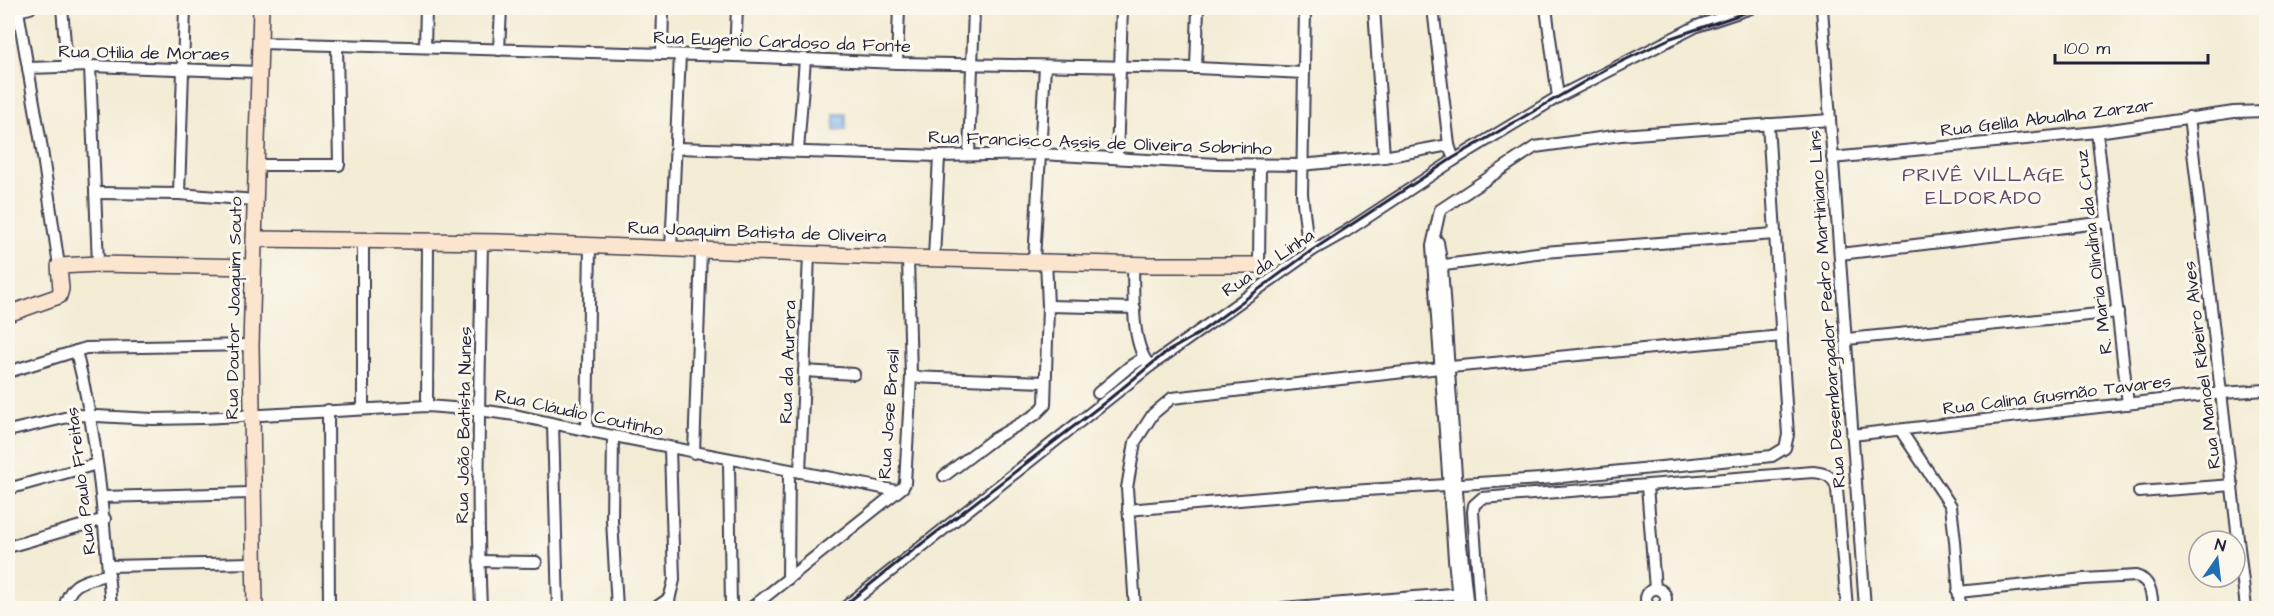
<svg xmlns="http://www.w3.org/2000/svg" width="2274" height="616" viewBox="0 0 2274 616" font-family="'Architects Daughter',sans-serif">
<defs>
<pattern id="water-rules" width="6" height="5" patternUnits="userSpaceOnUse" patternTransform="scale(1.5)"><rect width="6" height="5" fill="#85bbf4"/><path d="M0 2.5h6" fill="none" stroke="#73a0d2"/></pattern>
</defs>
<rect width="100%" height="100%" fill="#fbf7ec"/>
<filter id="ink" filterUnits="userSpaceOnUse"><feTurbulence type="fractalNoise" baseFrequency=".0167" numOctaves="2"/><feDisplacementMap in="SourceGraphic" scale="12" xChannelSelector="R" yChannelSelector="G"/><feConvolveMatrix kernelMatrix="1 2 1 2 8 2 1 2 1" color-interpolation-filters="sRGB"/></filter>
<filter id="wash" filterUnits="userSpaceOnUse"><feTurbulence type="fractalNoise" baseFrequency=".008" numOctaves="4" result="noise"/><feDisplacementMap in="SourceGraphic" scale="24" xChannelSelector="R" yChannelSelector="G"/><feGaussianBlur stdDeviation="1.35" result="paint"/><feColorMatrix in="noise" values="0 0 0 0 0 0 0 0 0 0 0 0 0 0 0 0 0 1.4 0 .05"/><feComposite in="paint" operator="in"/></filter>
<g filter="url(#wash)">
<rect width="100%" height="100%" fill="#f3ecd5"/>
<path fill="url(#water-rules)" stroke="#546e98" stroke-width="1.5" d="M834 114H846V129L834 130Z"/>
</g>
<g filter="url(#ink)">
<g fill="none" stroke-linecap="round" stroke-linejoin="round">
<g stroke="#414052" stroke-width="14">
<g id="street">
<path d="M62 8 67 66"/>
<path d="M1305 8 1302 194 1307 237 1313 250"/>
<path d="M1374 8 1384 157"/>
<path d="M1433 8 1449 145 1454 160"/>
<path d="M1546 8 1558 97"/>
<path d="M1822 8C1837 208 1852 408 1865 608"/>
<path d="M18 11 41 143 59 266"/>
<path d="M8 13 30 8"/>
<path d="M260 43 735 56 897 63 1196 68 1304 73"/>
<path d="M425 47 426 8"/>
<path d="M499 50 501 8"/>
<path d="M662 54 663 8"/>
<path d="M735 56 737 8"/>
<path d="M897 63 899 8"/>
<path d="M90 66 98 264"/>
<path d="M28 68 90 66 259 72"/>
<path d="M1196 68 1198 8"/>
<path d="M2189 117 2246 608"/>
<path d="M2097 132 2128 404"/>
<path d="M676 148 939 156 1041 154 1217 164 1301 165 1384 157 1449 145"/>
<path d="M798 151 805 59"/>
<path d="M969 155 974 8"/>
<path d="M1117 158 1122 8"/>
<path d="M1832 158 2097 132 2234 112 2266 111"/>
<path d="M256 165H339L337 45"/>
<path d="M96 193 179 194 255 200"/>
<path d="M179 194 185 8"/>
<path d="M1438 242 1442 267 1460 535 1468 608"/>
<path d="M671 249 680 55"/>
<path d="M1840 254 2107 222"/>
<path d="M934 258 939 156"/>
<path d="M1034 260 1045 66"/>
<path d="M1133 264C1134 292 1130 344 1150 366"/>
<path d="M1259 265 1260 165"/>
<path d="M1437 266 1544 252 1774 234"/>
<path d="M1048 306 1135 308"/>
<path d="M1847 339 2118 312"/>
<path d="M76 351C98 437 104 520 111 608"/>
<path d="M804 371 854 374"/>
<path d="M8 372 86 348 251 345"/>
<path d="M911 377 1045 382"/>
<path d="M1098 393 1129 367 1143 358"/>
<path d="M427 406 428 241"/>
<path d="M363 409V242"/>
<path d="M328 410 329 608"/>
<path d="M553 424 558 608"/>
<path d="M587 430 590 245"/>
<path d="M8 431 77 415 153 419 203 418 427 406 479 410 515 415C642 444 770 465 897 491"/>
<path d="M1901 431 1951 506 1955 541 1960 608"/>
<path d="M1852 435 2222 393 2266 390"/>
<path d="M613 437 612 520 617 608"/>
<path d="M694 453 701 251"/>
<path d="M729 460 731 608"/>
<path d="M800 472 809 255"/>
<path d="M944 476 992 440 1035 415 1045 405 1048 306 1046 260"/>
<path d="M1647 486 1655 589"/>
<path d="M8 489 97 464"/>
<path d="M2139 492 2233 485"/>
<path d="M102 497 251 493"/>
<path d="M1128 510 1319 493 1541 479 1772 456 1785 448 1788 435 1768 124"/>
<path d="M8 547 105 519"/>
<path d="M479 561 536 562"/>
<path d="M108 566 253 563"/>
<path d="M788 579 789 470"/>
<circle cx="1656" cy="599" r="10"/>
<path d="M1958 592 2084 579 2136 576C2151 580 2152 595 2153 608"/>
<path d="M64 608C71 580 83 582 109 574"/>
<path d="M481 608C476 487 480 364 482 242"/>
<path d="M655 608 668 599"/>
<path d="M669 608C668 598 672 590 674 580L670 448"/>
<path d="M751 608 903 487 905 483 911 377 908 258"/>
<path d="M844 608 1150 366 1313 250 1345 232 1454 160 1558 97 1697 26 1751 8"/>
<path d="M1135 608 1127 488 1135 442 1153 414 1172 398 1440 368 1782 336"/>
<path d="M1283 608 1463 593"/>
<path d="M1459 608 1454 559 1432 246 1440 210 1535 147 1621 135 1830 120"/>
<path d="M1480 608 1473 512 1474 505 1482 498 1813 472C1825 473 1834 476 1837 489L1847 608"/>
</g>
</g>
<g stroke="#414052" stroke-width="18">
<g id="secondary">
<path d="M254 239 499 242 908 258 1151 265H1259"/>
<path d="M8 314 59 296 61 289 59 266 98 264 253 267"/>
<path d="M255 608 251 345 261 8"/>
</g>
</g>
<use href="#street" stroke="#fff" stroke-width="10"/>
<use href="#secondary" stroke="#fce5cf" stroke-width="15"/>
<path stroke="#22223b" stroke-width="3" d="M841 608 898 562 1108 400 1165 353 1198 334 1311 251 1453 158 1608 68 1671 38 1759 8"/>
</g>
</g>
<g text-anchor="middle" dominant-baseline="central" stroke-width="6" stroke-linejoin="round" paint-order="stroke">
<g font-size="18" fill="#22223b" stroke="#fbf7ec">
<text transform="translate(782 42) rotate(2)">Rua Eugenio Cardoso da Fonte</text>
<text transform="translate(144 53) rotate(1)">Rua Otilia de Moraes</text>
<text transform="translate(2047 118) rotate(-7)">Rua Gelila Abualha Zarzar</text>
<text transform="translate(1100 143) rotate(2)">Rua Francisco Assis de Oliveira Sobrinho</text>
<text transform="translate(757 232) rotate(2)">Rua Joaquim Batista de Oliveira</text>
<text transform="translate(2094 252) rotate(-97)">R. Maria Olindina da Cruz</text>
<text transform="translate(1268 263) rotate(-34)">Rua da Linha</text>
<text transform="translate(234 308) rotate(-89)">Rua Doutor Joaquim Souto</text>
<text transform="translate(1827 309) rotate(-94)">Rua Desembargador Pedro Martiniano Lins</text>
<text transform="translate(788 362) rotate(-88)">Rua da Aurora</text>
<text transform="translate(2202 365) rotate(-97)">Rua Manoel Ribeiro Alves</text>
<text transform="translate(2057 395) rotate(-7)">Rua Calina Gusmão Tavares</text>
<text transform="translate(579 413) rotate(12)">Rua Cláudio Coutinho</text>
<text transform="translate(889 414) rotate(-86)">Rua Jose Brasil</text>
<text transform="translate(464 425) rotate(-89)">Rua João Batista Nunes</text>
<text transform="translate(81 481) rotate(-97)">Rua Paulo Freitas</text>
</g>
<g font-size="20" letter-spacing="1.5" fill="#5f4769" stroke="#fbf7ec">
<text x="1984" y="175">PRIVÊ VILLAGE<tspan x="1984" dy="23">ELDORADO</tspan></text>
</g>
</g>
<rect width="2274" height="616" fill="none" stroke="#fbf7ec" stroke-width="30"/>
<g transform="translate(2217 559) rotate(14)"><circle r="28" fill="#fbf7ec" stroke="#a4a2a5" stroke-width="1.5"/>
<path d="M0-4.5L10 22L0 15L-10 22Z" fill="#1f6fb2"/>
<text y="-9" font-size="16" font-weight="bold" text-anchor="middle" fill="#22223b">N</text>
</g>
<path d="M2055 54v9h153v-9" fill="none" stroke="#22223b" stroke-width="3"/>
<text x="2064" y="54" font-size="18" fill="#22223b" stroke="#fbf7ec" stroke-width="4.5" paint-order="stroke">100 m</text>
</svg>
